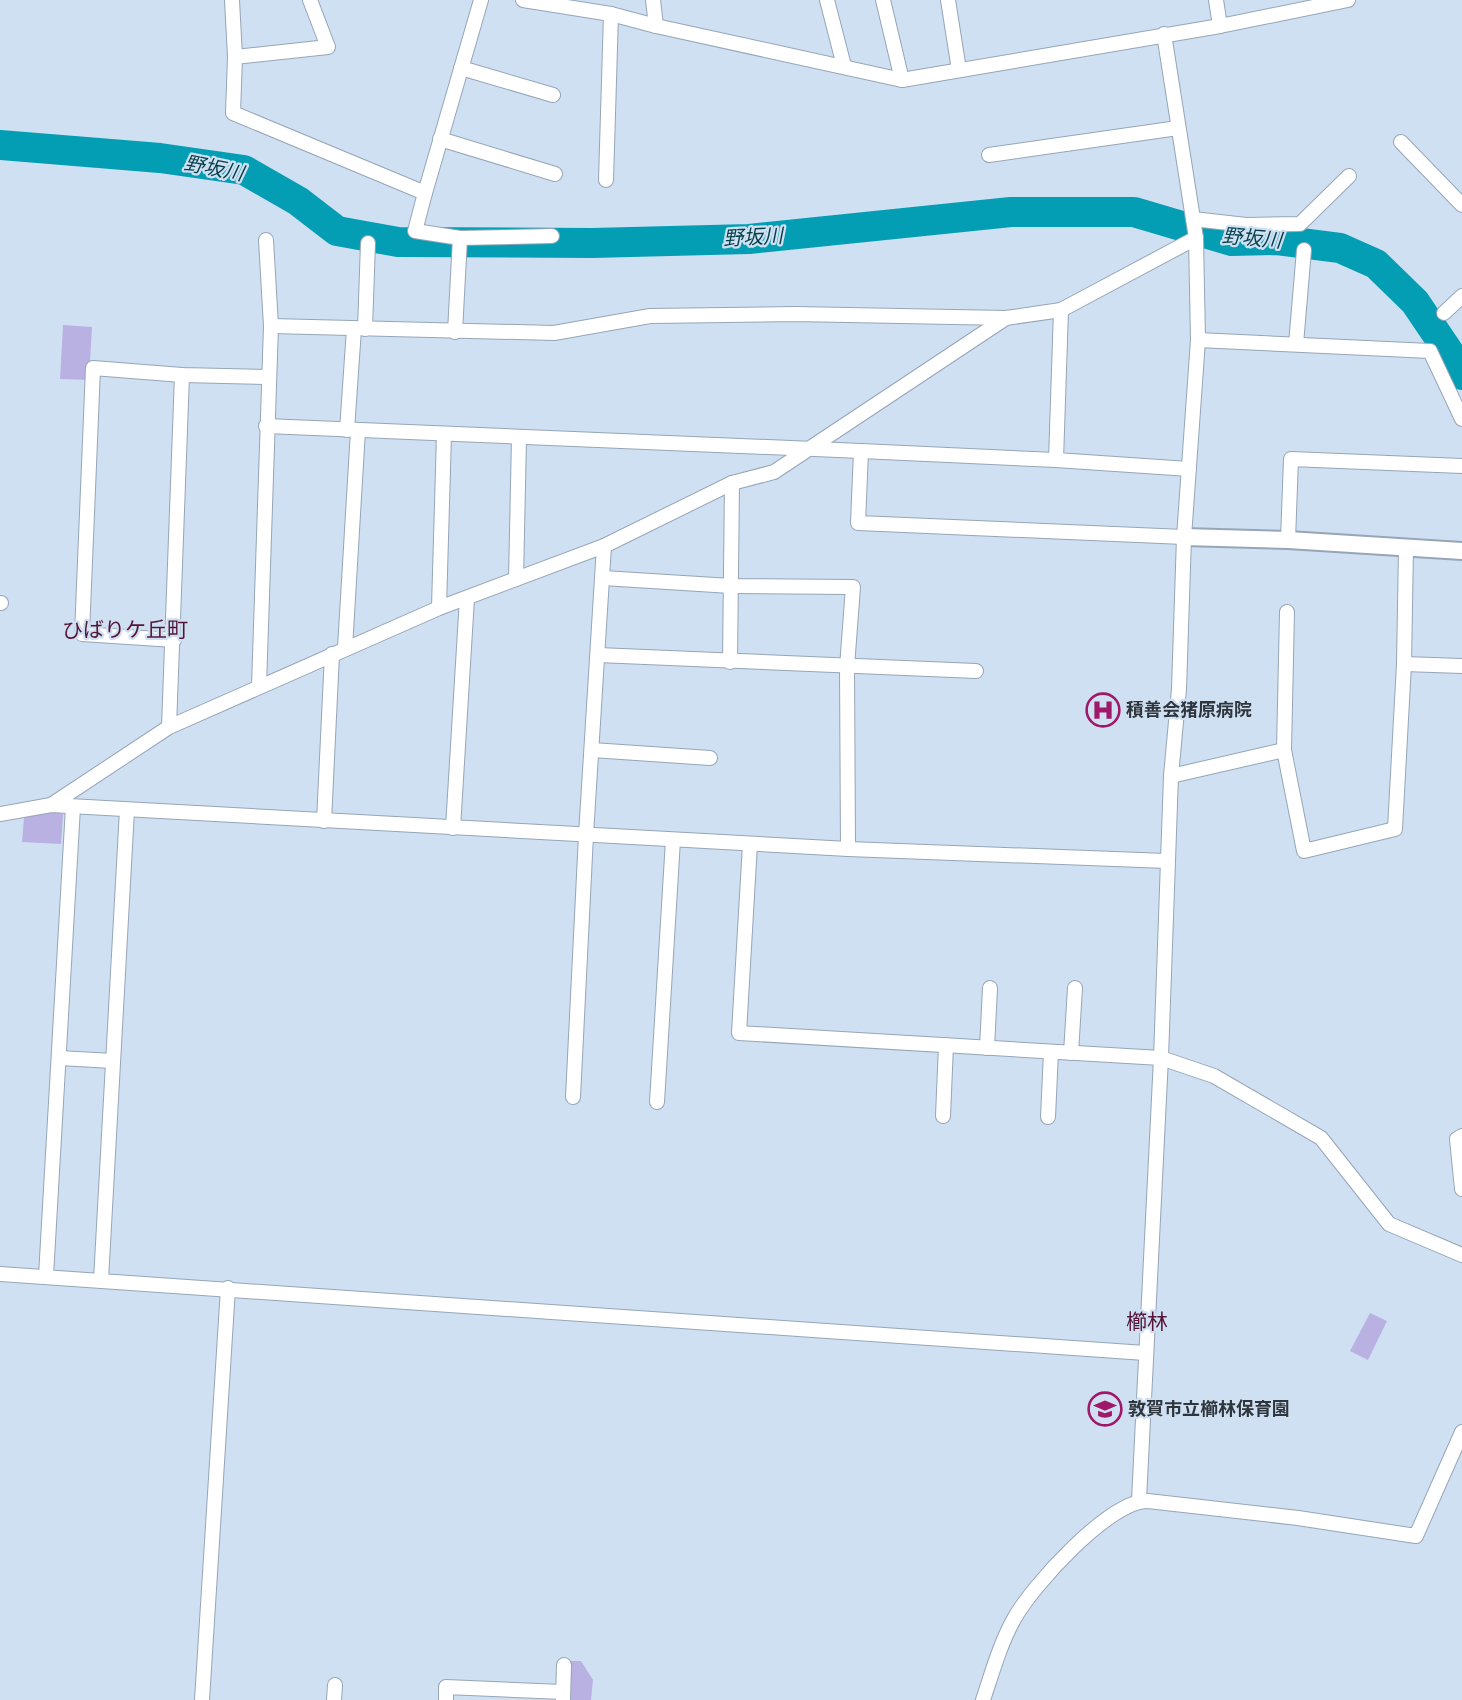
<svg xmlns="http://www.w3.org/2000/svg" width="1462" height="1700" viewBox="0 0 1462 1700" font-family="Arial,'Noto Sans JP',sans-serif">
<rect width="100%" height="100%" fill="#d0e0f3"/>
<g fill="#b9b1e2">
<path d="M63 325 92 327 89 380 60 379Z"/>
<path d="M48 810 63 814 61 844 22 842 24 818Z"/>
<path d="M1370 1313 1387 1321 1368 1360 1350 1351Z"/>
<path d="M570 1661H581L593 1680 591 1700H569Z"/>
</g>
<g fill="none" stroke-linecap="round" stroke-linejoin="round">
<path stroke="#049eb4" stroke-width="30" d="M0 145 160 158 244 170 298 201 337 231 398 242 592 243 749 239 1011 212H1134L1232 241 1277 240 1340 248 1376 264 1415 302 1457 364 1462 375"/>
<g stroke="#96a5b7" stroke-width="16">
<g id="minor">
<path d="M232 0 235 57 233 113 425 193 481 0"/>
<path d="M523 0 611 14 656 26 902 80 1220 26 1348 0"/>
<path d="M653 0 656 26"/>
<path d="M827 0 844 66"/>
<path d="M883 0 902 80"/>
<path d="M948 0 959 70"/>
<path d="M1216 0 1220 26"/>
<path d="M235 57 328 47 310 0"/>
<path d="M461 68 553 95"/>
<path d="M440 139 555 174"/>
<path d="M1401 142 1462 205"/>
<path d="M989 155 1178 128"/>
<path d="M606 180 611 14"/>
<path d="M425 193 415 231 460 238 552 236"/>
<path d="M1193 219 1246 225 1300 224 1349 176"/>
<path d="M1061 310 1056 460 1189 469"/>
<path d="M1444 313 1462 296"/>
<path d="M271 326 554 333 650 316 795 314 1006 318 1061 310 1196 238"/>
<path d="M365 329 368 243"/>
<path d="M455 332 460 238"/>
<path d="M1198 340 1430 351 1462 419"/>
<path d="M1296 344 1304 250"/>
<path d="M266 426 861 451 858 523 1184 537"/>
<path d="M347 430 354 329"/>
<path d="M861 451 1056 460"/>
<path d="M1288 540 1291 459 1462 466"/>
<path d="M603 578 731 586 853 587 847 667 848 849"/>
<path d="M516 579 519 438"/>
<path d="M0 603H1"/>
<path d="M439 608 444 434"/>
<path d="M1287 612 1284 750 1304 851 1395 829 1404 664 1406 548"/>
<path d="M174 640 82 634 93 368 182 375 268 377"/>
<path d="M345 648 358 430"/>
<path d="M598 655 976 671"/>
<path d="M730 662 732 483"/>
<path d="M1404 664 1462 666"/>
<path d="M259 686 271 326 266 240"/>
<path d="M169 727 182 375"/>
<path d="M592 750 710 758"/>
<path d="M1171 776 1284 750"/>
<path d="M51 805 169 727 439 608 604 546 732 483 774 472 1006 318"/>
<path d="M0 814 51 805 848 849 1167 861"/>
<path d="M324 821 332 654"/>
<path d="M453 828 467 598"/>
<path d="M750 844 739 1033 1161 1058 1214 1076 1321 1138 1389 1224 1462 1255"/>
<path d="M987 1048 990 988"/>
<path d="M1071 1053 1075 988"/>
<path d="M59 1058 113 1061"/>
<path d="M573 1097 586 835 604 546"/>
<path d="M657 1102 673 840"/>
<path d="M943 1116 946 1045"/>
<path d="M1048 1117 1051 1052"/>
<path d="M1462 1136 1457 1139 1462 1189"/>
<path d="M0 1274 1145 1353"/>
<path d="M46 1276 73 807"/>
<path d="M101 1280 127 810"/>
<path d="M1139 1500 1161 1058 1171 776 1179 689 1184 537 1198 340 1196 238 1164 34"/>
<path d="M202 1700 228 1288"/>
<path d="M334 1700 335 1685"/>
<path d="M446 1700V1687L563 1692"/>
<path d="M563 1700 564 1665"/>
<path d="M983 1700C992 1673 1000 1644 1014 1619 1032 1586 1110 1500 1148 1501L1298 1518 1416 1536 1462 1432"/>
</g>
</g>
<g stroke="#96a5b7" stroke-width="20">
<path id="tertiary" d="M1184 537 1288 540 1462 551"/>
</g>
<use href="#minor" stroke="#fff" stroke-width="14"/>
<use href="#tertiary" stroke="#fff" stroke-width="16"/>
</g>
<defs>
<g id="hospital-ring" transform="scale(1.725)"><circle r="9.5" fill="#d0e0f3" stroke="#a01968" stroke-width="1.5"/><path d="M-5-5h3v3.5h4V-5h3V5h-3V1.5h-4V5h-3Z" fill="#a01968"/></g>
<g id="school-ring" transform="scale(1.725)"><circle r="9.5" fill="#d0e0f3" stroke="#a01968" stroke-width="1.5"/><path d="M0-5L7-2L0 1L-7-2ZM-4 1L0 2.5L4 1V4Q0 6-4 4Z" fill="#a01968"/></g>
</defs>
<g fill-rule="evenodd">
<use href="#hospital-ring" x="1103" y="710"/>
<use href="#school-ring" x="1105" y="1409"/>
</g>
<g text-anchor="middle" dominant-baseline="central" stroke-width="4.5" stroke-linejoin="round" paint-order="stroke">
<g font-size="18" font-weight="bold" fill="#2f353c" stroke="#d0e0f3" text-anchor="start">
<text x="1126" y="710">積善会猪原病院</text>
<text x="1128" y="1409">敦賀市立櫛林保育園</text>
</g>
<g font-size="20" font-style="italic" fill="#053f48" stroke="#d0e0f3">
<text transform="translate(214 168) rotate(11)">野坂川</text>
<text transform="translate(753 237) rotate(-3)">野坂川</text>
<text transform="translate(1252 238) rotate(5)">野坂川</text>
</g>
<g font-size="21" fill="#541537" stroke="#d0e0f3">
<text x="125" y="629">ひばりケ丘町</text>
<text x="1147" y="1321">櫛林</text>
</g>
</g>
</svg>
